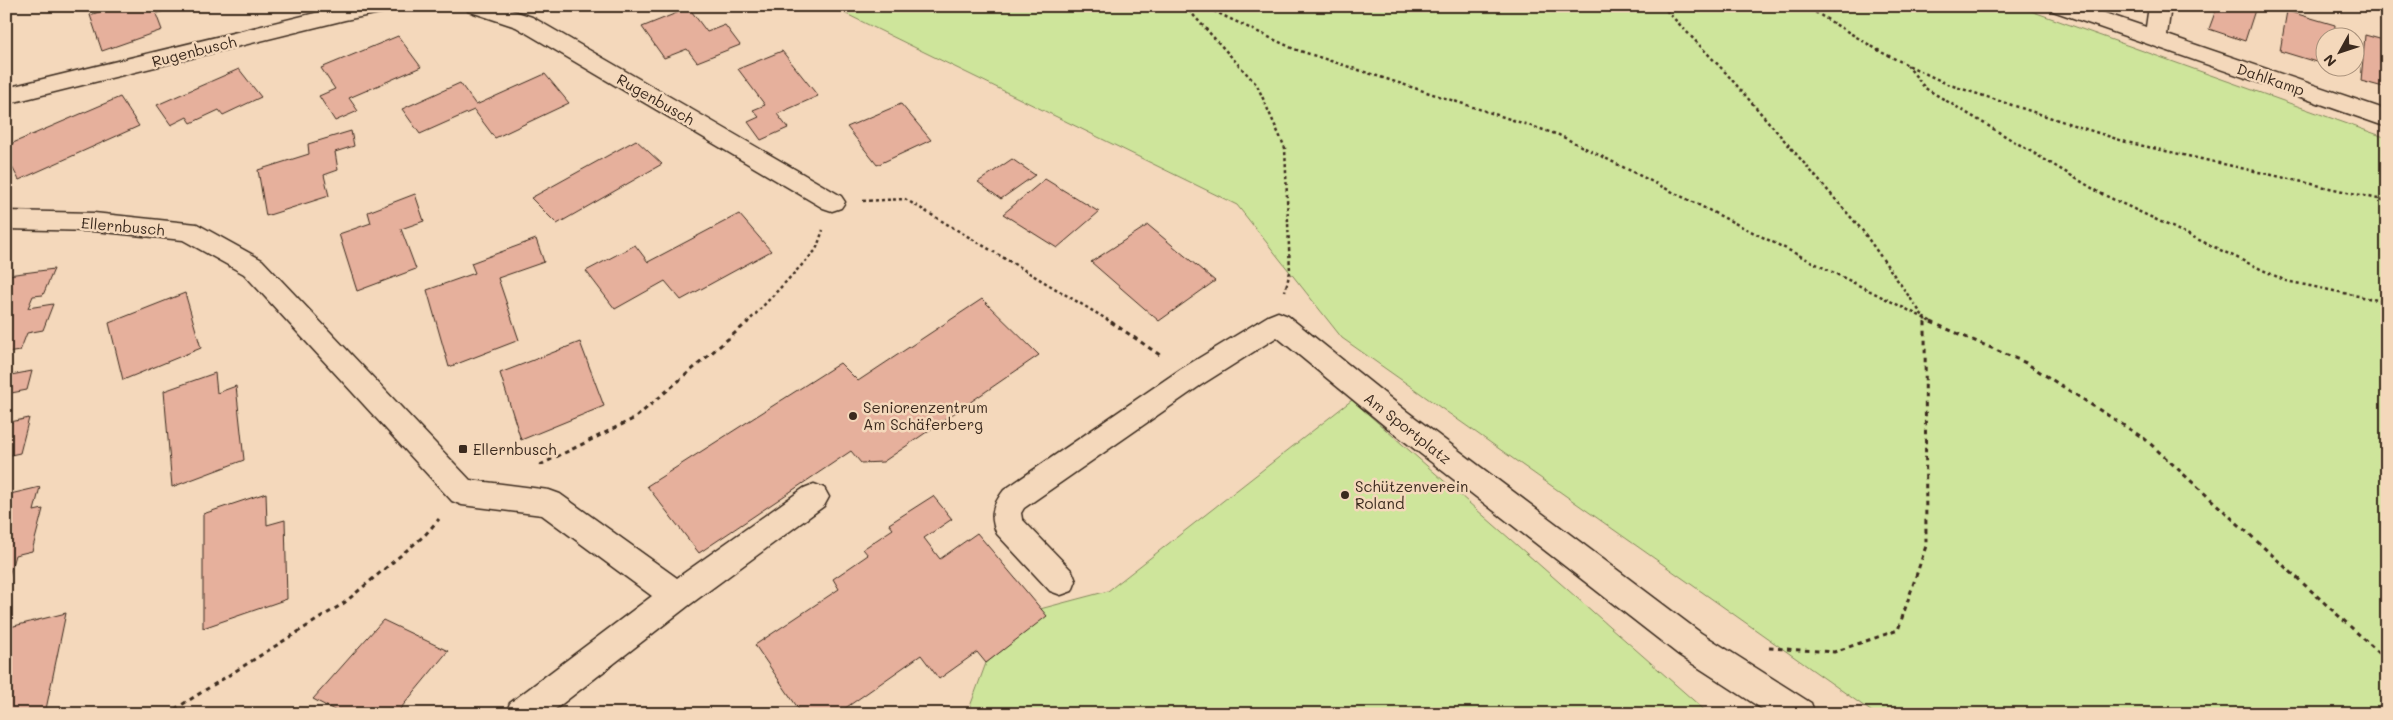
<svg xmlns="http://www.w3.org/2000/svg" width="2393" height="720" viewBox="0 0 2393 720" font-family="Mali,sans-serif">
<rect width="100%" height="100%" fill="#f4d8bb"/>
<filter id="ink" filterUnits="userSpaceOnUse"><feTurbulence type="fractalNoise" baseFrequency=".02" numOctaves="2"/><feDisplacementMap in="SourceGraphic" scale="10" xChannelSelector="R" yChannelSelector="G"/><feConvolveMatrix kernelMatrix="1 2 1 2 8 2 1 2 1" color-interpolation-filters="sRGB"/></filter>
<g filter="url(#ink)">
<g fill="#cee59b" stroke="#84885c">
<path d="M830 6H2017L2387 138V714H1875L1342 338 1237 205Z"/>
<path d="M1352 400 1709 714H966L968 712 986 663 1046 616 1040 609 1108 591Z"/>
</g>
<g fill="#e6b09c" stroke="#3b2a1e">
<path d="M116 6H178L156 14 162 30 102 51 90 15Z"/>
<path d="M2226 6H2243L2255 10 2245 41 2209 29 2217 7 2225 10Z"/>
<path d="M689 8 707 32 725 25 740 45 697 62 687 49 664 58 642 27Z"/>
<path d="M2287 11 2335 25 2334 38H2326V65L2280 51Z"/>
<path d="M2365 35 2387 41V88L2361 81Z"/>
<path d="M398 36 421 67 349 98 358 111 335 121 319 96 335 89 321 68Z"/>
<path d="M782 51 818 96 777 114 788 128 761 140 748 122 759 117 753 110 765 105 738 69Z"/>
<path d="M239 69 261 97 223 115 219 110 191 123 187 117 171 125 157 105Z"/>
<path d="M545 74 569 103 495 138 474 110 420 134 402 109 460 83 476 105Z"/>
<path d="M120 97 139 126 19 180 6 156V146Z"/>
<path d="M901 104 931 140 877 165 847 127Z"/>
<path d="M351 131 354 146 335 152 338 170 324 175 329 196 266 216 258 170 309 154 308 144Z"/>
<path d="M636 140 662 164 557 224 531 198Z"/>
<path d="M1012 159 1035 175 1001 199 978 182Z"/>
<path d="M1045 179 1099 212 1057 248 1003 214Z"/>
<path d="M415 194 424 221 401 229 416 269 357 291 339 234 371 223 368 212Z"/>
<path d="M739 214 771 251 681 300 665 281 615 309 586 271 635 245 648 262Z"/>
<path d="M1148 225 1215 281 1159 321 1091 262Z"/>
<path d="M536 239 544 262 498 278 519 340 449 367 427 290 475 273 471 263Z"/>
<path d="M54 269 43 295 33 296 28 308 53 304 43 330 27 333 20 351 6 353 8 275Z"/>
<path d="M185 293 201 348 123 380 109 323Z"/>
<path d="M982 299 1039 355 883 462 861 463 851 451 699 553 647 486 840 363 858 381Z"/>
<path d="M580 342 604 406 521 440 500 373Z"/>
<path d="M32 371 27 390 6 394V376Z"/>
<path d="M215 373 217 393 236 386 244 460 172 487 164 391Z"/>
<path d="M29 418 20 453 6 456V423Z"/>
<path d="M40 487 34 511 43 509 32 551 15 555 6 586V495Z"/>
<path d="M266 493 267 525 285 520 287 599 203 628V514Z"/>
<path d="M933 496 952 519 924 538 940 559 977 533 1047 616 986 663 977 652 939 679 921 655 837 714H802L755 645 839 589 833 579 868 555 863 549 893 529 889 524Z"/>
<path d="M66 613 45 714H6V628Z"/>
<path d="M383 620 448 651 396 714H342L313 699Z"/>
</g>
<g fill="none" stroke-linecap="round" stroke-linejoin="round">
<g stroke="#3b2a1e" stroke-width="3">
<g id="minor">
<path d="M344 6H393L390 11 345 20 6 104V88Z"/>
<path d="M465 6H499L532 17 841 196 845 202 841 208 832 211 823 208 516 27 468 11Z"/>
<path d="M2050 6H2084L2146 27 2149 6H2171L2167 35 2387 110V127L2053 11Z"/>
<path d="M6 211 94 213 197 224 262 260 470 480 549 490 560 494 677 578 804 488 814 484 824 488 829 497 824 506 688 606 549 714H506L510 703 652 596 542 515 462 505 452 501 244 274 183 240 94 231 6 229Z"/>
<path d="M1278 312 1288 316 1405 410 1701 633 1811 703 1815 714H1770L1679 655 1385 426 1277 337 1201 385 1024 508 1021 513 1022 519 1072 571 1076 581 1072 591 1061 595 1050 591 997 534C989 516 992 506 1004 490L1181 369 1268 316Z"/>
</g>
</g>
<g stroke="#3b2a1e" stroke-width="2.5" stroke-dasharray="3 3" stroke-linecap="butt">
<path d="M1185 6 1257 85 1285 148 1290 272 1285 291"/>
<path d="M1203 6 1294 49 1559 135 1934 323"/>
<path d="M1662 6 1726 73 1862 230 1925 319V323"/>
<path d="M1805 6 1883 53 1947 84 2126 142 2387 201"/>
<path d="M1907 65 1925 88 2102 194 2286 281 2387 302"/>
<path d="M863 201 905 199 1113 323"/>
<path d="M747 323 816 250 823 230"/>
</g>
<g stroke="#3b2a1e" stroke-width="3" stroke-dasharray="4.5 4.5" stroke-linecap="butt">
<path d="M1111 322 1160 355"/>
<path d="M1931 322 2026 363 2145 439 2387 660"/>
<path d="M540 465 635 418 748 322"/>
<path d="M1769 648 1834 652 1898 630 1926 546 1925 322"/>
<path d="M167 714 344 603 425 535 439 519"/>
</g>
<use href="#minor" fill="#f4d8bb" fill-rule="evenodd"/>
</g>
</g>
<g fill="#3b2a1e" stroke="#f4d8bb" stroke-width="2">
<circle cx="853" cy="416" r="5"/>
<rect x="458" y="444" width="10" height="10" rx="2.5"/>
<circle cx="1345" cy="495" r="5"/>
</g>
<g text-anchor="middle" dominant-baseline="central" stroke-width="5" stroke-linejoin="round" paint-order="stroke">
<g font-size="15" fill="#3b2a1e" stroke="#f4d8bb">
<text transform="translate(194 51) rotate(-14)">Rugenbusch</text>
<text transform="translate(2271 79) rotate(19)">Dahlkamp</text>
<text transform="translate(656 99) rotate(30)">Rugenbusch</text>
<text transform="translate(123 226) rotate(5)">Ellernbusch</text>
<text transform="translate(1408 428) rotate(38)">Am Sportplatz</text>
</g>
<g font-size="15" fill="#3b2a1e" stroke="#f4d8bb" text-anchor="start">
<text x="863" y="407">Seniorenzentrum<tspan x="863" dy="17">Am Schäferberg</tspan></text>
<text x="473" y="449">Ellernbusch</text>
<text x="1355" y="486">Schützenverein<tspan x="1355" dy="17">Roland</tspan></text>
</g>
</g>
<rect width="2393" height="720" fill="none" stroke="#f4d8bb" stroke-width="25"/>
<rect x="12" y="12" width="2368" height="695" fill="none" stroke="#3b2a1e" stroke-width="2" filter="url(#ink)"/>
<g transform="translate(2340 52) rotate(230)"><circle r="24" fill="#f4d8bb" stroke="#aa927c"/>
<path d="M0-4L9 19L0 12L-9 19Z" fill="#3b2a1e"/>
<text y="-8" font-size="14" font-weight="bold" text-anchor="middle" fill="#3b2a1e">N</text>
</g>
</svg>
